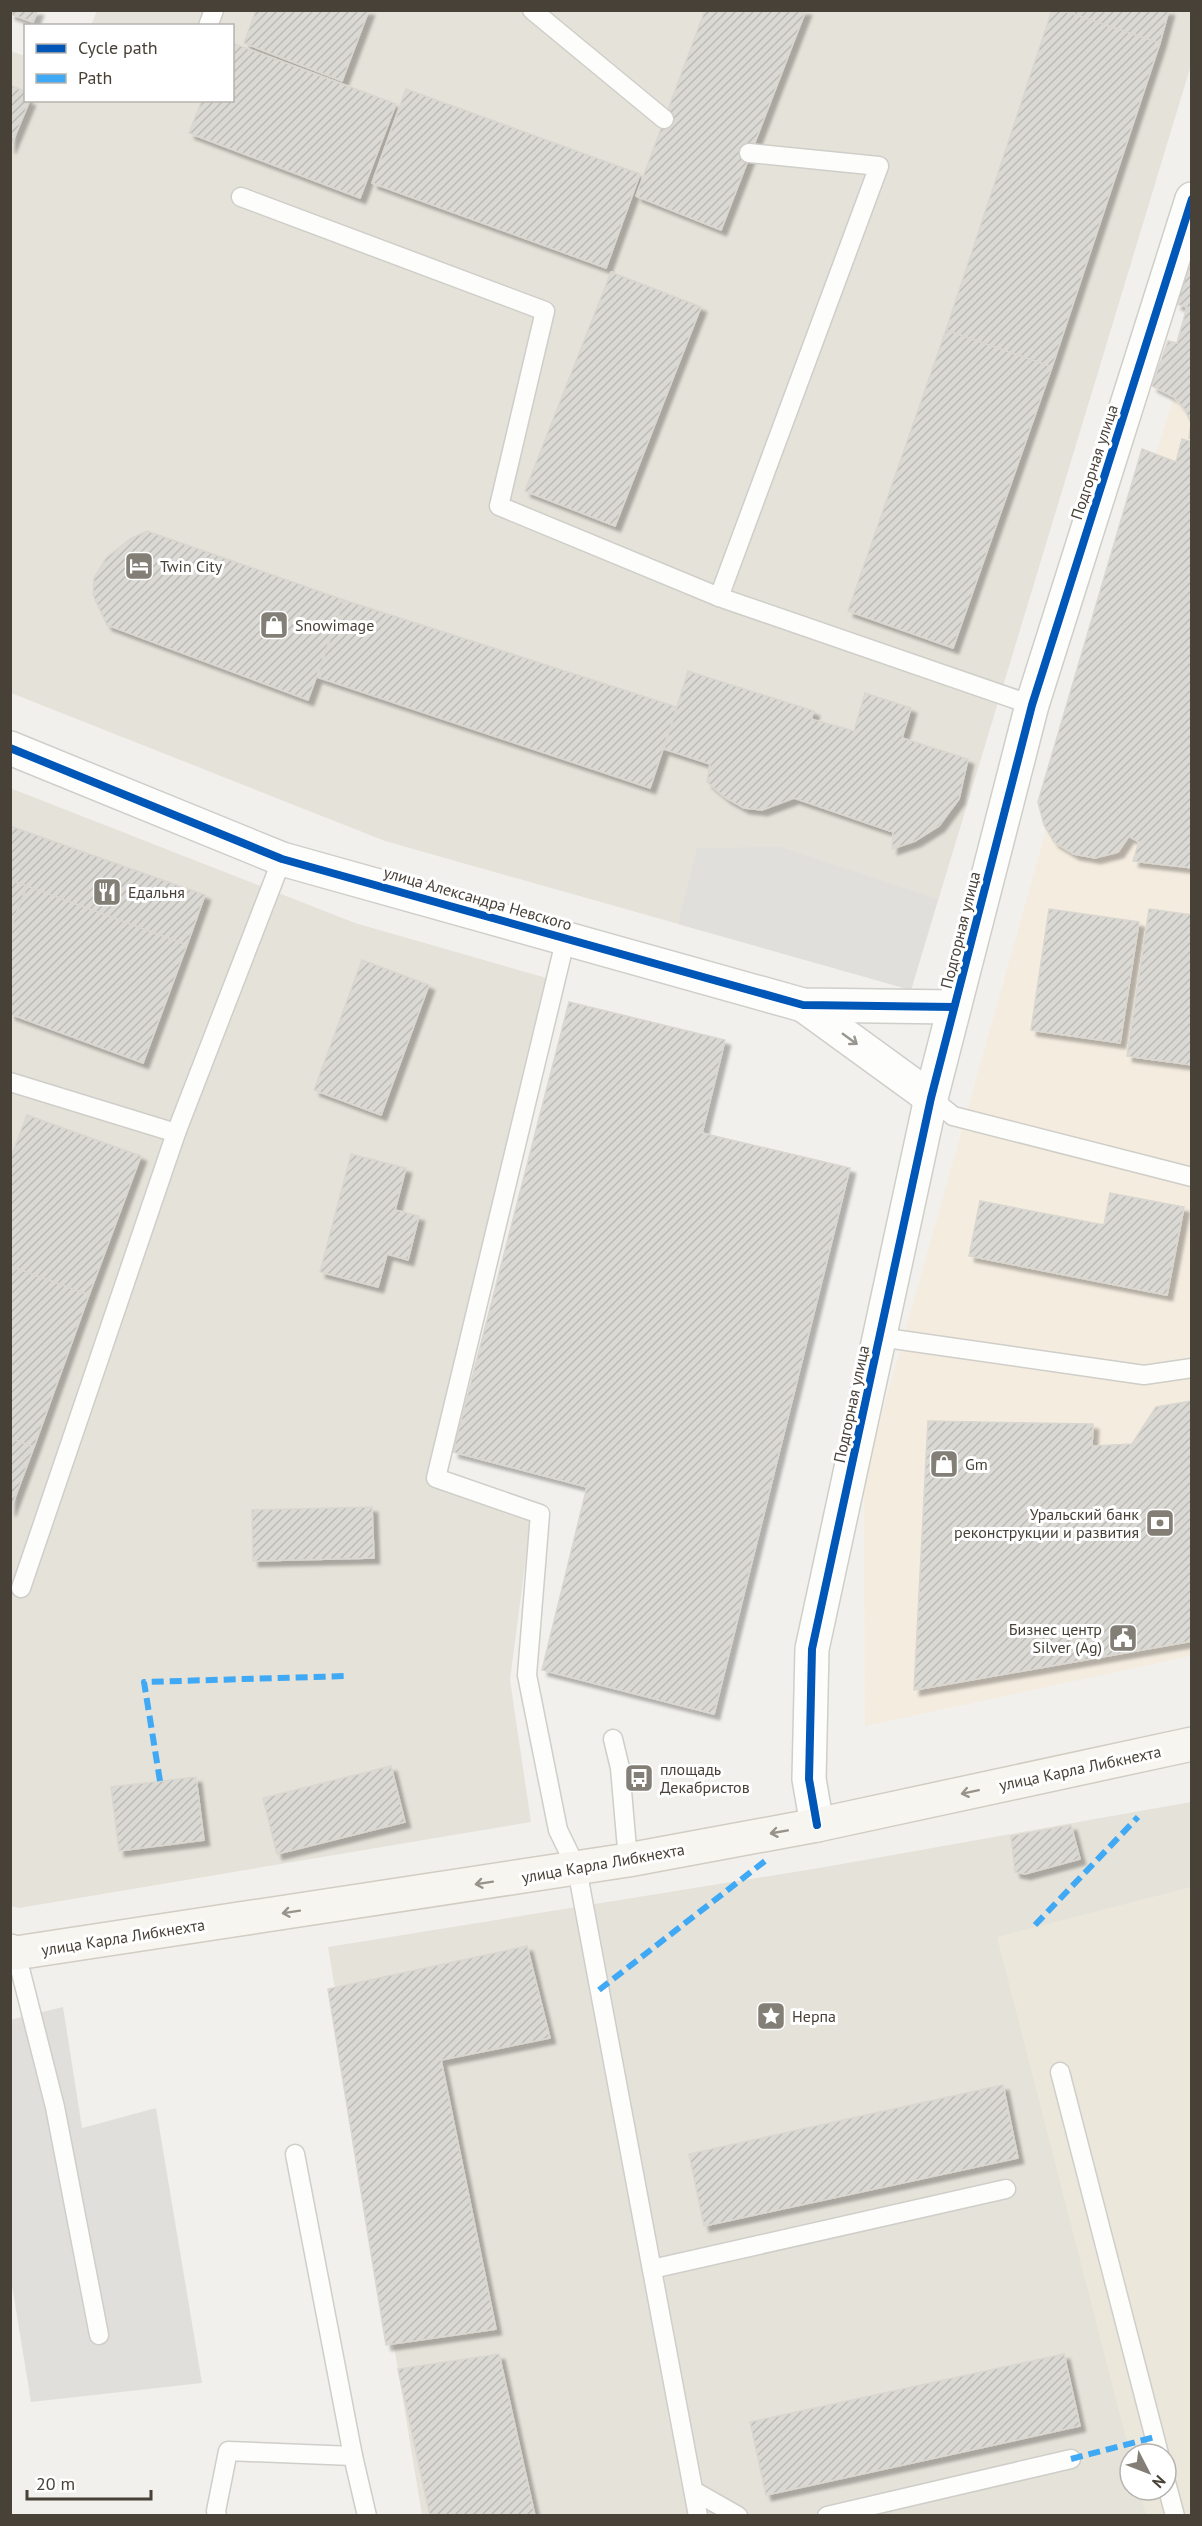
<svg xmlns="http://www.w3.org/2000/svg" width="1202" height="2526" viewBox="0 0 1202 2526" font-family="'PT Sans',sans-serif">
<defs>
<pattern id="building-hatch" width="6" height="6" patternUnits="userSpaceOnUse" patternTransform="scale(1.5)"><rect width="6" height="6" fill="#dbd9d4"/><path d="M-1 1l2-2M0 6l6-6M5 7l2-2" fill="none" stroke="#bdbbb7"/></pattern>
<filter id="shadow"><feDropShadow dx="5.5" dy="5.5" stdDeviation="1.5" flood-color="#0004"/></filter>
</defs>
<rect width="100%" height="100%" fill="#f1f0ec"/>
<g fill="#e5e2d9" fill-rule="evenodd">
<path d="M97 11H1191V65L911 990 385 841 11 693 10 51 25 56 26 100H232V26L91 25Z"/>
<path d="M10 788 355 923 550 979 436 1477 531 1519 510 1680 531 1822 19 1908 11 1906Z"/>
<path d="M1191 1802V2515H422L328 1947 825 1867ZM1130 2454H1166V2490H1130Z"/>
</g>
<path fill="#f4ecdf" d="M1191 343V1656L865 1726 864 1478 1040 852 1073 717Z"/>
<path fill="#ece7db" d="M1191 1887V2515H1146L1139 2490H1166V2454H1130L997 1937Z"/>
<g fill="#e1dfdc">
<path d="M781 847 938 899 911 990 678 924 697 848Z"/>
<path d="M63 2007 82 2128 156 2108 202 2383 31 2402 11 2279 10 2020Z"/>
</g>
<g fill="url(#building-hatch)" stroke="#dad7d1" stroke-width="1.5" filter="url(#shadow)">
<path d="M10 10H38L33 22 10 14Z"/>
<path d="M256 10H369L342 81 244 43Z"/>
<path d="M705 10H806L721 230 636 196Z"/>
<path d="M1052 10H1061L1160 43 1052 367 946 330Z"/>
<path d="M1061 10H1169L1160 43Z"/>
<path d="M232 43 396 104 360 198 189 133 202 100H232Z"/>
<path d="M10 85 26 92V100H30L10 148Z"/>
<path d="M406 89 640 174 606 268 372 183Z"/>
<path d="M1192 259V438H1189L1191 423 1185 410 1174 397 1152 386 1168 341 1177 343 1187 307 1176 304Z"/>
<path d="M611 272 701 307 615 526 525 491Z"/>
<path d="M946 330 1052 367 953 648 848 611Z"/>
<path d="M1182 439 1192 442V868L1133 861 1139 842 1129 836 1118 852 1095 858 1074 854 1054 842 1044 825 1038 802 1142 449 1176 462Z"/>
<path d="M147 531 344 600 308 700 107 625 93 595 94 578 106 558 130 539Z"/>
<path d="M344 600 677 707 650 788 317 677Z"/>
<path d="M688 671 814 711 811 719 854 731 865 693 911 708 902 738 968 759 959 799 939 826 915 841 892 849 893 832 794 798 762 810 744 808 726 798 707 782 710 764 664 749Z"/>
<path d="M10 826 205 895 187 945 10 880Z"/>
<path d="M10 880 27 886 10 930Z"/>
<path d="M27 886 187 945 143 1063 10 1014V930Z"/>
<path d="M1049 909 1139 922 1120 1043 1031 1030Z"/>
<path d="M1149 909 1192 915V1065L1127 1056Z"/>
<path d="M362 960 429 985 381 1115 314 1090Z"/>
<path d="M569 1002 725 1040 702 1133 850 1168 714 1714 542 1670 587 1487 453 1452Z"/>
<path d="M27 1115 141 1156 89 1295 10 1266V1159Z"/>
<path d="M351 1154 406 1168 395 1210 419 1216 408 1260 387 1254 378 1287 320 1272Z"/>
<path d="M1110 1193 1184 1207 1167 1295 969 1256 980 1201 1104 1225Z"/>
<path d="M10 1266 89 1295 34 1447 10 1438Z"/>
<path d="M1192 1401V1641L914 1690 928 1421 1093 1424 1092 1446 1132 1444 1156 1407Z"/>
<path d="M10 1438 34 1447 10 1511Z"/>
<path d="M372 1507 374 1558 253 1561 252 1510Z"/>
<path d="M391 1766 405 1822 277 1854 263 1798Z"/>
<path d="M196 1777 204 1840 119 1851 111 1787Z"/>
<path d="M1071 1825 1080 1859 1025 1874 1015 1872 1011 1836Z"/>
<path d="M527 1946 550 2038 441 2060 496 2329 386 2345 328 1989Z"/>
<path d="M1003 2085 1018 2158 704 2226 689 2154Z"/>
<path d="M499 2354 535 2516H430L398 2369Z"/>
<path d="M1064 2354 1080 2426 766 2495 750 2422Z"/>
</g>
<g fill="none" stroke-linecap="round" stroke-linejoin="round">
<g stroke="#cfcec9" stroke-width="21">
<g id="lane">
<path d="M532 10 664 119"/>
<path d="M208 26 214 10"/>
<path d="M749 153 879 166 719 597 1032 705"/>
<path d="M241 197 545 311 499 506 719 597"/>
<path d="M566 937 436 1478 540 1514 527 1675 558 1830 577 1869 698 2516"/>
<path d="M10 1082 176 1133"/>
<path d="M931 1098 953 1116 1192 1177"/>
<path d="M879 1337 1144 1375 1192 1368"/>
<path d="M21 1588 176 1133 282 859"/>
<path d="M613 1739 620 1768 628 1860"/>
<path d="M16 1953 55 2107 99 2335"/>
<path d="M1060 2072 1159 2454"/>
<path d="M295 2154 353 2456"/>
<path d="M652 2269 1006 2189"/>
<path d="M1166 2482 1175 2516"/>
<path d="M694 2491 738 2516"/>
<path d="M217 2516 216 2511 228 2451 353 2456 367 2516"/>
<path d="M827 2516 1071 2459"/>
</g>
</g>
<g stroke="#cfcec9" stroke-width="36">
<g id="street">
<path d="M10 748 282 859 803 1005 954 1007"/>
<path d="M803 1005 931 1098"/>
<path d="M817 1825 809 1779 812 1649 931 1098 1032 705 1192 199"/>
</g>
</g>
<g stroke="#d1cdc3" stroke-width="36">
<path id="secondary" d="M10 1951 16 1953 628 1860 817 1825 1192 1744"/>
</g>
<use href="#lane" stroke="#fdfdfc" stroke-width="18"/>
<use href="#street" stroke="#fdfdfc" stroke-width="33"/>
<use href="#secondary" stroke="#f7f5ef" stroke-width="33"/>
<g stroke="#3fa9f5" stroke-width="6" stroke-dasharray="12 6" stroke-linecap="butt">
<path d="M160 1781 144 1682 347 1676"/>
<path d="M1035 1925 1138 1817"/>
<path d="M599 1990 765 1861"/>
<path d="M1071 2459 1155 2437"/>
</g>
<g stroke="#fff" stroke-width="11">
<g id="cycleway">
<path d="M10 748 282 859 803 1005 954 1007"/>
<path d="M817 1825 809 1779 812 1649 931 1098 1032 705 1192 199"/>
</g>
</g>
<use href="#cycleway" stroke="#0057b8" stroke-width="8"/>
</g>
<defs><path id="oneway-shaft" d="M-6 0H5M1.5-3L5.5 0L1.5 3" fill="none" stroke-width="1.6" stroke-linecap="round" stroke-linejoin="round" transform="scale(1.5)"/></defs>
<use stroke="#999690" href="#oneway-shaft" transform="translate(850 1039) rotate(36)"/>
<g stroke="#97928a">
<use href="#oneway-shaft" transform="translate(970 1792) rotate(168)"/>
<use href="#oneway-shaft" transform="translate(779 1832) rotate(170)"/>
<use href="#oneway-shaft" transform="translate(484 1883) rotate(171)"/>
<use href="#oneway-shaft" transform="translate(291 1912) rotate(171)"/>
</g>
<defs>
<g id="hotel-square" transform="scale(1.5)"><rect x="-9" y="-9" width="18" height="18" rx="4" fill="#837e76" stroke="#fff"/><path d="M-6-4.5h1.5V1H6V5H4.5V3h-9V5H-6ZM-4 0a1.8 1.8 0 1 1 3.6 0ZM.5 0V-2.5h3Q6-2.5 6 0Z" fill="#fff"/></g>
<g id="shop-square" transform="scale(1.5)"><rect x="-9" y="-9" width="18" height="18" rx="4" fill="#837e76" stroke="#fff"/><path d="M-5-2.5h2.3a2.7 3.5 0 0 1 5.4 0H5L5.5 6h-11ZM-1.5-2.5h3a1.5 2.3 0 0 0-3 0Z" fill="#fff"/></g>
<g id="restaurant-square" transform="scale(1.5)"><rect x="-9" y="-9" width="18" height="18" rx="4" fill="#837e76" stroke="#fff"/><path d="M-5-6h1v4h1v-4h1v4h1v-4h1v5L-1.5 .5V6h-2V.5L-5-1ZM5-6V6H3V1.5H1.5Q1.5-4 5-6Z" fill="#fff"/></g>
<g id="bank-square" transform="scale(1.5)"><rect x="-9" y="-9" width="18" height="18" rx="4" fill="#837e76" stroke="#fff"/><path d="M-6-4H6V4H-6ZM0-2.3a2.3 2.3 0 1 0 0 4.6a2.3 2.3 0 1 0 0-4.6Z" fill="#fff"/></g>
<g id="civic-square" transform="scale(1.5)"><rect x="-9" y="-9" width="18" height="18" rx="4" fill="#837e76" stroke="#fff"/><path d="M-.6-6.5H3V-4.5H.6V-3L4-1V1h2V6H-6V1h2V-1L-.6-3ZM-1.2 2.5V6h2.4V2.5Z" fill="#fff"/></g>
<g id="bus-square" transform="scale(1.5)"><rect x="-9" y="-9" width="18" height="18" rx="4" fill="#837e76" stroke="#fff"/><path d="M-5-6H5V4H4V6H2V4H-2V6H-4V4H-5ZM-3.5-4V0h7V-4ZM-3.5 1.2v1.5H-2V1.2ZM2 1.2v1.5H3.5V1.2Z" fill="#fff"/></g>
<g id="sight-square" transform="scale(1.5)"><rect x="-9" y="-9" width="18" height="18" rx="4" fill="#837e76" stroke="#fff"/><path d="M0-6L1.8-2.2L6-1.7L2.9 1.2L3.7 5.4L0 3.3L-3.7 5.4L-2.9 1.2L-6-1.7L-1.8-2.2Z" fill="#fff"/></g>
</defs>
<g fill-rule="evenodd">
<use href="#hotel-square" x="139" y="566"/>
<use href="#shop-square" x="274" y="625"/>
<use href="#restaurant-square" x="107" y="892"/>
<use href="#shop-square" x="944" y="1464"/>
<use href="#bank-square" x="1160" y="1523"/>
<use href="#civic-square" x="1123" y="1638"/>
<use href="#bus-square" x="639" y="1778"/>
<use href="#sight-square" x="771" y="2016"/>
</g>
<g text-anchor="middle" dominant-baseline="central" stroke-width="6" stroke-linejoin="round" paint-order="stroke">
<g font-size="16" fill="#484137" stroke="#fff">
<text transform="translate(1094 462) rotate(-72)">Подгорная улица</text>
<text transform="translate(478 898) rotate(16)">улица Александра Невского</text>
<text transform="translate(960 930) rotate(-76)">Подгорная улица</text>
<text transform="translate(851 1404) rotate(-78)">Подгорная улица</text>
<text transform="translate(1080 1768) rotate(-12)">улица Карла Либкнехта</text>
<text transform="translate(603 1863) rotate(-10)">улица Карла Либкнехта</text>
<text transform="translate(123 1937) rotate(-9)">улица Карла Либкнехта</text>
</g>
<g font-size="16" fill="#484137" stroke="#fff" text-anchor="start">
<text x="160" y="566">Twin Сity</text>
<text x="295" y="625">Snowimage</text>
<text x="128" y="892">Едальня</text>
<text x="965" y="1464">Gm</text>
<text x="1139" y="1514" text-anchor="end">Уральский банк<tspan x="1139" dy="18">реконструкции и развития</tspan></text>
<text x="1102" y="1629" text-anchor="end">Бизнес центр<tspan x="1102" dy="18">Silver (Ag)</tspan></text>
<text x="660" y="1769">площадь<tspan x="660" dy="18">Декабристов</tspan></text>
<text x="792" y="2016">Нерпа</text>
</g>
</g>
<rect width="1202" height="2526" fill="none" stroke="#484137" stroke-width="24"/>
<rect x="24" y="24" width="210" height="78" fill="#ffffff" stroke="#b6b3af" stroke-width="1.5"/>
<rect x="36" y="44" width="30" height="9" fill="#0057b8" stroke="#b6b3af" stroke-width="1.5"/>
<text x="78" y="54" font-size="18" fill="#484137">Cycle path</text>
<rect x="36" y="74" width="30" height="9" fill="#3fa9f5" stroke="#b6b3af" stroke-width="1.5"/>
<text x="78" y="84" font-size="18" fill="#484137">Path</text>
<g transform="translate(1148 2472) rotate(132)"><circle r="28" fill="#ffffff" stroke="#b6b3af" stroke-width="1.5"/>
<path d="M0-4.5L10 22L0 15L-10 22Z" fill="#837e76"/>
<text y="-9" font-size="16" font-weight="bold" text-anchor="middle" fill="#484137">N</text>
</g>
<path d="M27 2490v9h124v-9" fill="none" stroke="#484137" stroke-width="3"/>
<text x="36" y="2490" font-size="18" fill="#484137" stroke="#ffffff" stroke-width="4.5" paint-order="stroke">20 m</text>
</svg>
